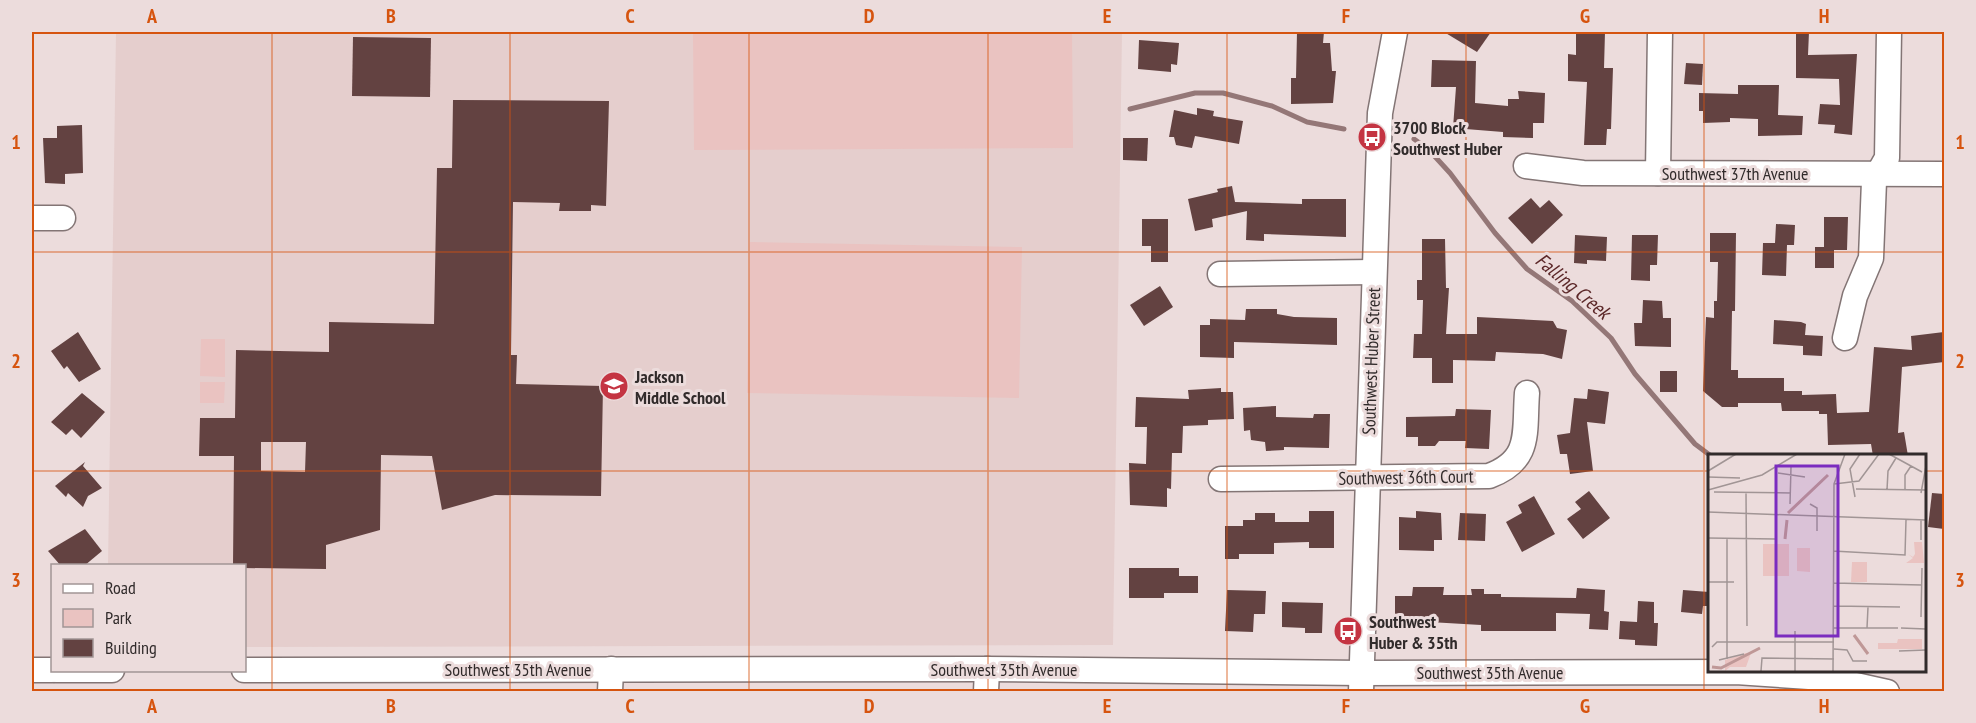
<svg xmlns="http://www.w3.org/2000/svg" width="1976" height="723" viewBox="0 0 1976 723" font-family="'PT Sans Narrow',sans-serif">
<rect width="100%" height="100%" fill="#ecdcdc"/>
<path fill="#e5cecd" d="M116 32H1122L1113 645 245 647 244 566H108Z"/>
<g fill="#eac3c1">
<path d="M693 32H1072L1073 148 694 150Z"/>
<path d="M750 242 1022 247 1019 398 747 393Z"/>
<path d="M201 339H225V377L200 376Z"/>
<path d="M200 382H225L224 403H200Z"/>
</g>
<g fill="none" stroke-linecap="round" stroke-linejoin="round">
<g stroke="#947777" stroke-width="5">
<path d="M1130 109 1195 93H1223L1272 106 1307 122 1344 129"/>
<path d="M1414 139 1428 149 1450 173 1495 233 1527 269 1572 301 1611 338 1635 374 1695 444 1711 456"/>
</g>
</g>
<g fill="#634241" fill-rule="evenodd">
<path d="M1297 32H1324L1323 43H1330L1332 71H1336L1333 103 1291 104V78H1296Z"/>
<path d="M1444 32H1491L1477 52Z"/>
<path d="M1576 32H1605L1604 68H1613L1611 129H1607L1606 145H1584L1587 82 1568 81V54L1576 55Z"/>
<path d="M1796 32H1809L1808 55 1857 54 1852 135 1834 133 1835 125 1818 124 1820 104 1840 105 1839 79 1796 78Z"/>
<path d="M353 37 431 38 430 97 352 96Z"/>
<path d="M1139 40 1179 43 1177 65 1171 64V72L1138 69Z"/>
<path d="M1432 60 1476 61 1475 103 1508 106V99H1519L1518 91 1545 93 1544 123H1533V138L1503 137V132L1453 128 1456 87H1431Z"/>
<path d="M1686 63 1703 64 1702 85 1684 84Z"/>
<path d="M1738 85H1779L1778 115 1803 116 1802 135 1758 136V119L1730 118V122L1703 123V111H1699V93L1738 94Z"/>
<path d="M453 100 609 101 606 206 591 205V211H559L560 203 513 202 511 355H517L516 384 603 386 601 496 495 495 442 510 432 456 381 455 380 530 326 545V569L244 568V566H233L234 456H199L200 418H235L236 350 329 352V322L434 324 437 168H452ZM261 442H306L305 472 261 471Z"/>
<path d="M1197 108 1214 111 1213 116 1243 121 1239 144 1195 136 1192 148 1176 145 1174 137H1169L1174 110 1197 115Z"/>
<path d="M82 125 83 173 65 174V184L45 183 43 138H57V126Z"/>
<path d="M1123 138H1148L1147 161 1123 160Z"/>
<path d="M1232 186 1235 202 1302 204V199H1346V237L1264 234V241L1246 240 1247 211 1212 219 1213 227 1195 231 1188 199 1218 192 1217 189Z"/>
<path d="M1531 198 1540 208 1549 200 1563 215 1532 244 1508 218Z"/>
<path d="M1824 217H1848L1847 250H1834V268H1815V247H1824Z"/>
<path d="M1142 219H1168V262H1151V246H1142Z"/>
<path d="M1776 224 1795 225 1794 245H1787L1786 276 1762 275 1763 243H1775Z"/>
<path d="M1710 233H1736L1735 311H1732L1731 370H1738V378H1784V391H1802V395L1836 394 1837 413 1869 412 1874 347 1912 350 1911 336 1944 332V362L1902 367 1898 433 1904 432 1908 456H1873L1871 444 1828 445 1827 414H1819V411H1782L1781 403H1738V407H1722L1703 391 1706 317 1714 318V301H1717L1718 262H1710Z"/>
<path d="M1575 235 1607 237 1606 261 1587 260V264L1574 263Z"/>
<path d="M1632 235H1658L1657 265H1650V281L1631 280Z"/>
<path d="M1422 239H1445L1446 288H1449L1446 334H1477V317L1553 321 1557 328 1567 330 1562 359 1543 354 1496 352 1495 361 1453 360V383H1432V358H1413L1414 334H1422L1423 300H1417V280H1422Z"/>
<path d="M1160 286 1173 307 1144 326 1130 305Z"/>
<path d="M1643 300 1662 301 1663 318H1671V347L1635 346 1634 323H1642Z"/>
<path d="M1246 309H1277V314L1294 317 1337 318V345L1234 342V358L1200 357V325H1210V319L1245 320Z"/>
<path d="M1774 320 1801 322 1806 324 1805 335 1823 336 1822 356 1803 355V346L1773 344Z"/>
<path d="M78 332 101 369 79 382 67 366 64 369 51 351Z"/>
<rect x="1660" y="371" width="17" height="21"/>
<path d="M1221 388V392H1233L1234 419 1208 420V425L1183 426 1182 453H1172L1171 489 1167 488V507L1130 505 1129 463 1146 464 1147 427H1135L1136 397 1189 399 1188 390Z"/>
<path d="M1588 389 1609 392 1605 424 1587 422 1593 471 1570 474 1567 454H1560L1557 435 1570 433 1574 398 1587 399Z"/>
<path d="M82 393 105 412 81 438 72 429 66 435 51 422Z"/>
<path d="M1276 406V417L1313 418 1314 414H1330L1329 448 1284 447V450L1266 451 1265 442 1251 440 1250 430 1244 431 1243 408Z"/>
<path d="M1456 409 1491 410 1489 449 1465 448 1466 441H1439L1435 446H1418V437H1406V417L1455 416Z"/>
<path d="M85 462 83 466 102 488 88 496 83 507 68 493 66 497 55 486Z"/>
<path d="M1589 491 1610 518 1583 539 1567 519 1581 509 1575 502Z"/>
<path d="M1932 493 1944 494V529L1928 527Z"/>
<path d="M1534 496 1555 534 1522 552 1506 522 1522 513 1518 505Z"/>
<path d="M1309 511H1334V548H1309V542L1274 543V554H1239V559H1225V526H1243V520H1255V513H1275V522H1309Z"/>
<path d="M1416 511 1441 513 1442 540H1434V551L1399 550V517L1416 518Z"/>
<path d="M1460 513 1486 514 1485 541 1458 540Z"/>
<path d="M85 529 102 551 84 566H61L48 551Z"/>
<path d="M1129 568H1179V576H1198V593H1164V598H1129Z"/>
<path d="M1413 587H1444L1443 595H1472L1471 589H1484V594H1501V597L1576 598 1577 588 1605 590 1604 611 1609 612 1608 630 1589 629 1590 614 1556 613V631H1481V625L1395 620V596H1412Z"/>
<path d="M1227 590 1266 591 1265 614H1254L1253 632 1225 631Z"/>
<path d="M1683 590 1709 592V606H1703L1702 614 1681 612Z"/>
<path d="M1638 601 1654 602V623H1658L1657 646 1635 645V640L1619 639 1620 621 1637 622Z"/>
<path d="M1282 602 1323 603 1322 633H1305V628L1282 627Z"/>
</g>
<g fill="none" stroke-linecap="round" stroke-linejoin="round">
<g stroke="#837575" stroke-width="27">
<g id="minor">
<path d="M1526 166 1583 173 1944 174"/>
<path d="M1658 173 1660 32"/>
<path d="M32 218H63"/>
<path d="M1220 274 1374 272"/>
<path d="M1845 338 1855 296 1871 258 1874 181 1887 158 1889 32"/>
<path d="M1221 479 1489 476C1532 460 1524 433 1527 393"/>
<path d="M32 670H52"/>
<path d="M56 670H112"/>
<path d="M244 670 987 669 1362 673 1736 672 1824 678 1887 692"/>
<path d="M610 692 611 669"/>
<path d="M986 692 987 669"/>
<path d="M1361 692 1380 113 1395 32"/>
</g>
</g>
<use href="#minor" stroke="#fff" stroke-width="24"/>
</g>
<path fill="none" stroke="#d6540f" stroke-width="1.5" stroke-opacity="0.55" d="M272 32V692M510 32V692M749 32V692M988 32V692M1227 32V692M1466 32V692M1704 32V692M32 252H1944M32 471H1709M1924 471H1944"/>
<defs>
<g id="bus-disc" transform="scale(1.5)"><circle r="9.5" fill="#c43442" stroke="#ecdcdc"/><path d="M-5-6H5V4H4V6H2V4H-2V6H-4V4H-5ZM-3.5-4V0h7V-4ZM-3.5 1.2v1.5H-2V1.2ZM2 1.2v1.5H3.5V1.2Z" fill="#fff"/></g>
<g id="school-disc" transform="scale(1.5)"><circle r="9.5" fill="#c43442" stroke="#ecdcdc"/><path d="M0-5L7-2L0 1L-7-2ZM-4 1L0 2.5L4 1V4Q0 6-4 4Z" fill="#fff"/></g>
</defs>
<g fill-rule="evenodd">
<use href="#bus-disc" x="1372" y="137"/>
<use href="#school-disc" x="614" y="386"/>
<use href="#bus-disc" x="1348" y="631"/>
</g>
<g text-anchor="middle" dominant-baseline="central" stroke-width="6" stroke-linejoin="round" paint-order="stroke">
<g font-size="18" font-weight="bold" fill="#312b2b" stroke="#ecdcdc" text-anchor="start">
<text x="1393" y="127">3700 Block<tspan x="1393" dy="21">Southwest Huber</tspan></text>
<text x="635" y="376">Jackson<tspan x="635" dy="21">Middle School</tspan></text>
<text x="1369" y="621">Southwest<tspan x="1369" dy="21">Huber &amp; 35th</tspan></text>
</g>
<g font-size="18" fill="#312b2b" stroke="#ecdcdc">
<text x="1735" y="173">Southwest 37th Avenue</text>
<text transform="translate(1371 361) rotate(-88)">Southwest Huber Street</text>
<text transform="translate(1406 477) rotate(-1)">Southwest 36th Court</text>
<text x="518" y="669">Southwest 35th Avenue</text>
<text x="1004" y="669">Southwest 35th Avenue</text>
<text x="1490" y="672">Southwest 35th Avenue</text>
</g>
<g font-size="20" font-style="italic" fill="#5c2829" stroke="#ecdcdc">
<text transform="translate(1573 286) rotate(40)">Falling Creek</text>
</g>
</g>
<g transform="translate(1708 454)">
<rect width="218" height="218" fill="#ecdcdc"/>
<path d="M206 88H214L216 109H198L205 104 200 100 205 103 207 100ZM55 90H81V122H55ZM89 94H102V118L89 117ZM144 108H159V128H143ZM190 185H214V195H170V189H189ZM38 199H43L38 213H22L17 217V206Z" fill="#eac3c1"/>
<path fill="none" stroke="#bf9897" stroke-width="3" d="M80 59 120 21M77 85 79 66M146 181 160 200M4 213 13 214 52 194"/>
<path fill="none" stroke="#a19595" stroke-width="1.5" d="M181 0 214 18M0 17 28 0M70 19 97 23M0 23 32 24M126 30 151 27 171 0M148 35 218 36M0 36 54 21 89 0M179 36 180 17 188 4M197 36V21L203 12M6 38 83 39M38 38 39 172M213 39 218 12M147 43 142 15 152 0M82 50 83 13M102 50 109 54V77M0 58 218 66M213 66V86M0 84 67 85M125 97 197 101 198 66M0 128H26M125 129 214 131M126 152 192 153M213 163 214 114M126 174H190M159 174 160 153M193 174 218 175M87 177V217M4 193 9 188H126M126 195 139 196 145 207H159M191 197 218 196M19 205V85M11 206 36 200M53 217 54 204 126 205M125 217 126 30 137 0"/>
<path fill="#7b2cbf" fill-opacity="0.15" stroke="#7b2cbf" stroke-width="3" d="M68 12H130V182H68Z"/>
<rect width="218" height="218" fill="none" stroke="#312b2b" stroke-width="3"/>
</g>
<rect width="1976" height="723" fill="none" stroke="#ecdcdc" stroke-width="66"/>
<rect x="51" y="564" width="195" height="108" fill="#ecdcdc" stroke="#a19595" stroke-width="1.5"/>
<rect x="63" y="584" width="30" height="9" fill="#ffffff" stroke="#a19595" stroke-width="1.5"/>
<text x="105" y="594" font-size="18" fill="#312b2b">Road</text>
<rect x="63" y="609" width="30" height="18" fill="#eac3c1" stroke="#a19595" stroke-width="1.5"/>
<text x="105" y="624" font-size="18" fill="#312b2b">Park</text>
<rect x="63" y="639" width="30" height="18" fill="#634241" stroke="#a19595" stroke-width="1.5"/>
<text x="105" y="654" font-size="18" fill="#312b2b">Building</text>
<rect x="33" y="33" width="1910" height="657" fill="none" stroke="#d6540f" stroke-width="2"/>
<g font-size="20" text-anchor="middle" font-weight="bold" fill="#d6540f">
<text x="152" y="23">A</text>
<text x="391" y="23">B</text>
<text x="630" y="23">C</text>
<text x="869" y="23">D</text>
<text x="1107" y="23">E</text>
<text x="1346" y="23">F</text>
<text x="1585" y="23">G</text>
<text x="1824" y="23">H</text>
<text x="16" y="149">1</text>
<text x="1960" y="149">1</text>
<text x="16" y="368">2</text>
<text x="1960" y="368">2</text>
<text x="16" y="587">3</text>
<text x="1960" y="587">3</text>
<text x="152" y="713">A</text>
<text x="391" y="713">B</text>
<text x="630" y="713">C</text>
<text x="869" y="713">D</text>
<text x="1107" y="713">E</text>
<text x="1346" y="713">F</text>
<text x="1585" y="713">G</text>
<text x="1824" y="713">H</text>
</g>
</svg>
